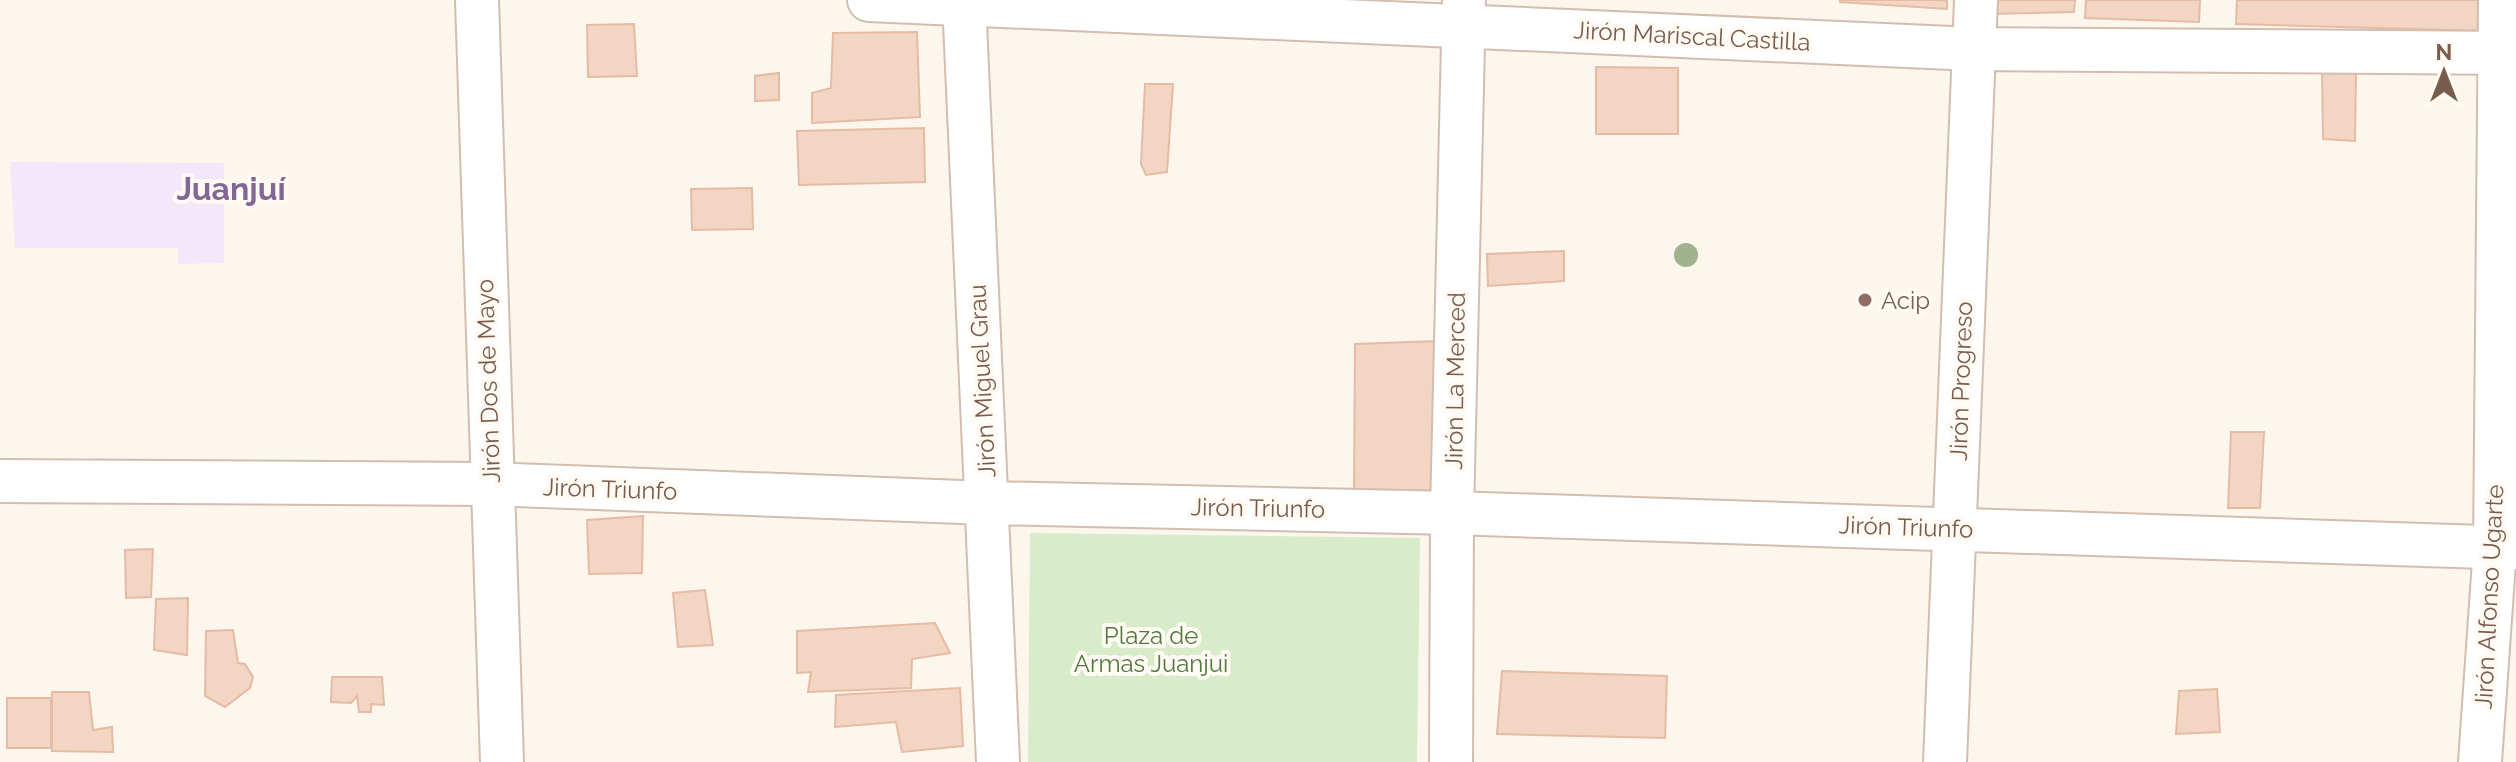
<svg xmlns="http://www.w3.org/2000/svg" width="2516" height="762" viewBox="0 0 2516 762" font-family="Raleway,sans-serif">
<rect width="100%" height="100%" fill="#fdf6ec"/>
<path fill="#f3e8fa" d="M10 162 224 163V263L178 264V248H15Z"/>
<path fill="#d8ecc9" d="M1030 533 1420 538 1417 762H1028Z"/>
<g fill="#f3d5c3" stroke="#e6bba3" stroke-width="2">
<path d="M1840 0H1947V9L1840 2Z"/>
<path d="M1987 0H2075L2074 12 1987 14Z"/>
<path d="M2086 0H2200L2199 22 2085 18Z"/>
<path d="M2237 0H2481L2482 31 2236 24Z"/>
<path d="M634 24 637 76 588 77 587 25Z"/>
<path d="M917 32 920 117 812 123V93L831 88 833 33Z"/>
<path d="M1596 67 1678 68V134H1596Z"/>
<path d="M2322 71 2356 72 2355 141 2323 139Z"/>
<path d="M779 73V100L755 101V76Z"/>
<path d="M1145 84H1173L1167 172 1146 175 1141 164Z"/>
<path d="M924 128 925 182 799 185 797 131Z"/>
<path d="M752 188 753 229 692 230 691 189Z"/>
<path d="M1564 251V281L1488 286 1487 254Z"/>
<path d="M1437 341 1434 491 1354 489 1355 344Z"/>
<path d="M2231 432H2264L2260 508H2228Z"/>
<path d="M643 516 642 573 589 574 587 520Z"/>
<path d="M153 549 151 597 126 598 125 550Z"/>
<path d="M705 590 713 645 678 647 673 593Z"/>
<path d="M188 598 187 655 154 650 156 599Z"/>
<path d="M935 623 950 653 912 659 911 688 808 692 811 672 797 673V631Z"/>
<path d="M233 630 238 663 245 664 253 677 250 688 225 707 205 696 206 631Z"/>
<path d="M1502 671 1667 676 1665 738 1497 734Z"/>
<path d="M332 677H382L384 705 371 704V712H359L357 696 351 703 331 702Z"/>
<path d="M960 688 963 746 902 752 896 722 835 727 836 695Z"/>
<path d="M2217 689 2220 732 2176 734 2179 691Z"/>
<path d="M52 692H89L93 730 112 727 113 752 52 751Z"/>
<rect x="7" y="698" width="44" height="50"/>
</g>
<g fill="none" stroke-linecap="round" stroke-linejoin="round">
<g stroke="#d1beb0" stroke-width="46">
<g id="minor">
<path d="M477 0 502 762"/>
<path d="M869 0 1974 49 2516 53"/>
<path d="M964 0 998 762"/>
<path d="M0 481 491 484 988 503 1452 513 2516 548"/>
<path d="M1451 762 1452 513 1464 0"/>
<path d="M1945 762 1976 0"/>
<path d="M2480 762 2495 547 2500 0"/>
</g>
</g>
<use href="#minor" stroke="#fff" stroke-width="42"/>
</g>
<circle fill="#a0b28e" cx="1686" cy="255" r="12"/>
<circle fill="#8d6e63" stroke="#fffaf3" stroke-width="3" cx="1865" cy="300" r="8"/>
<g text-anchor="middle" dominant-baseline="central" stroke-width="8" stroke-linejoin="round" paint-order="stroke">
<g font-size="24" fill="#7a5c4d" stroke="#fffaf3">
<text transform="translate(1692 36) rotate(3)">Jirón Mariscal Castilla</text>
<text transform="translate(488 381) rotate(-92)">Jirón Dos de Mayo</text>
<text transform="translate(982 381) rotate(-93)">Jirón Miguel Grau</text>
<text transform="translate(1455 381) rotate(-89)">Jirón La Merced</text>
<text transform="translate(1961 381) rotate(-88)">Jirón Progreso</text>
<text transform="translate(610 489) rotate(2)">Jirón Triunfo</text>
<text transform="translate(1258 508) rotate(1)">Jirón Triunfo</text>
<text transform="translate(1906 527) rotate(2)">Jirón Triunfo</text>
<text transform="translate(2489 597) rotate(-87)">Jirón Alfonso Ugarte</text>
</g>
<g font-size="24" fill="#785e54" stroke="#fffaf3" text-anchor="start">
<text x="1881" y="300">Acip</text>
</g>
<g font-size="24" fill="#537a41" stroke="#fffaf3">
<text x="1151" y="635">Plaza de<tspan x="1151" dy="28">Armas Juanjui</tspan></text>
</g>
<g font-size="32" font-weight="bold" fill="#846695" stroke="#fffaf3">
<text x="231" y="188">Juanjuí</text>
</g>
</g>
<g transform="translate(2444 72)" stroke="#fffaf3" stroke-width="6" paint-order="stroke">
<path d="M0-6L14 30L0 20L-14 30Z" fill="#7a5c4d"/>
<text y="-12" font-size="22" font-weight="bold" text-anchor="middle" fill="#7a5c4d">N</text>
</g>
</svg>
